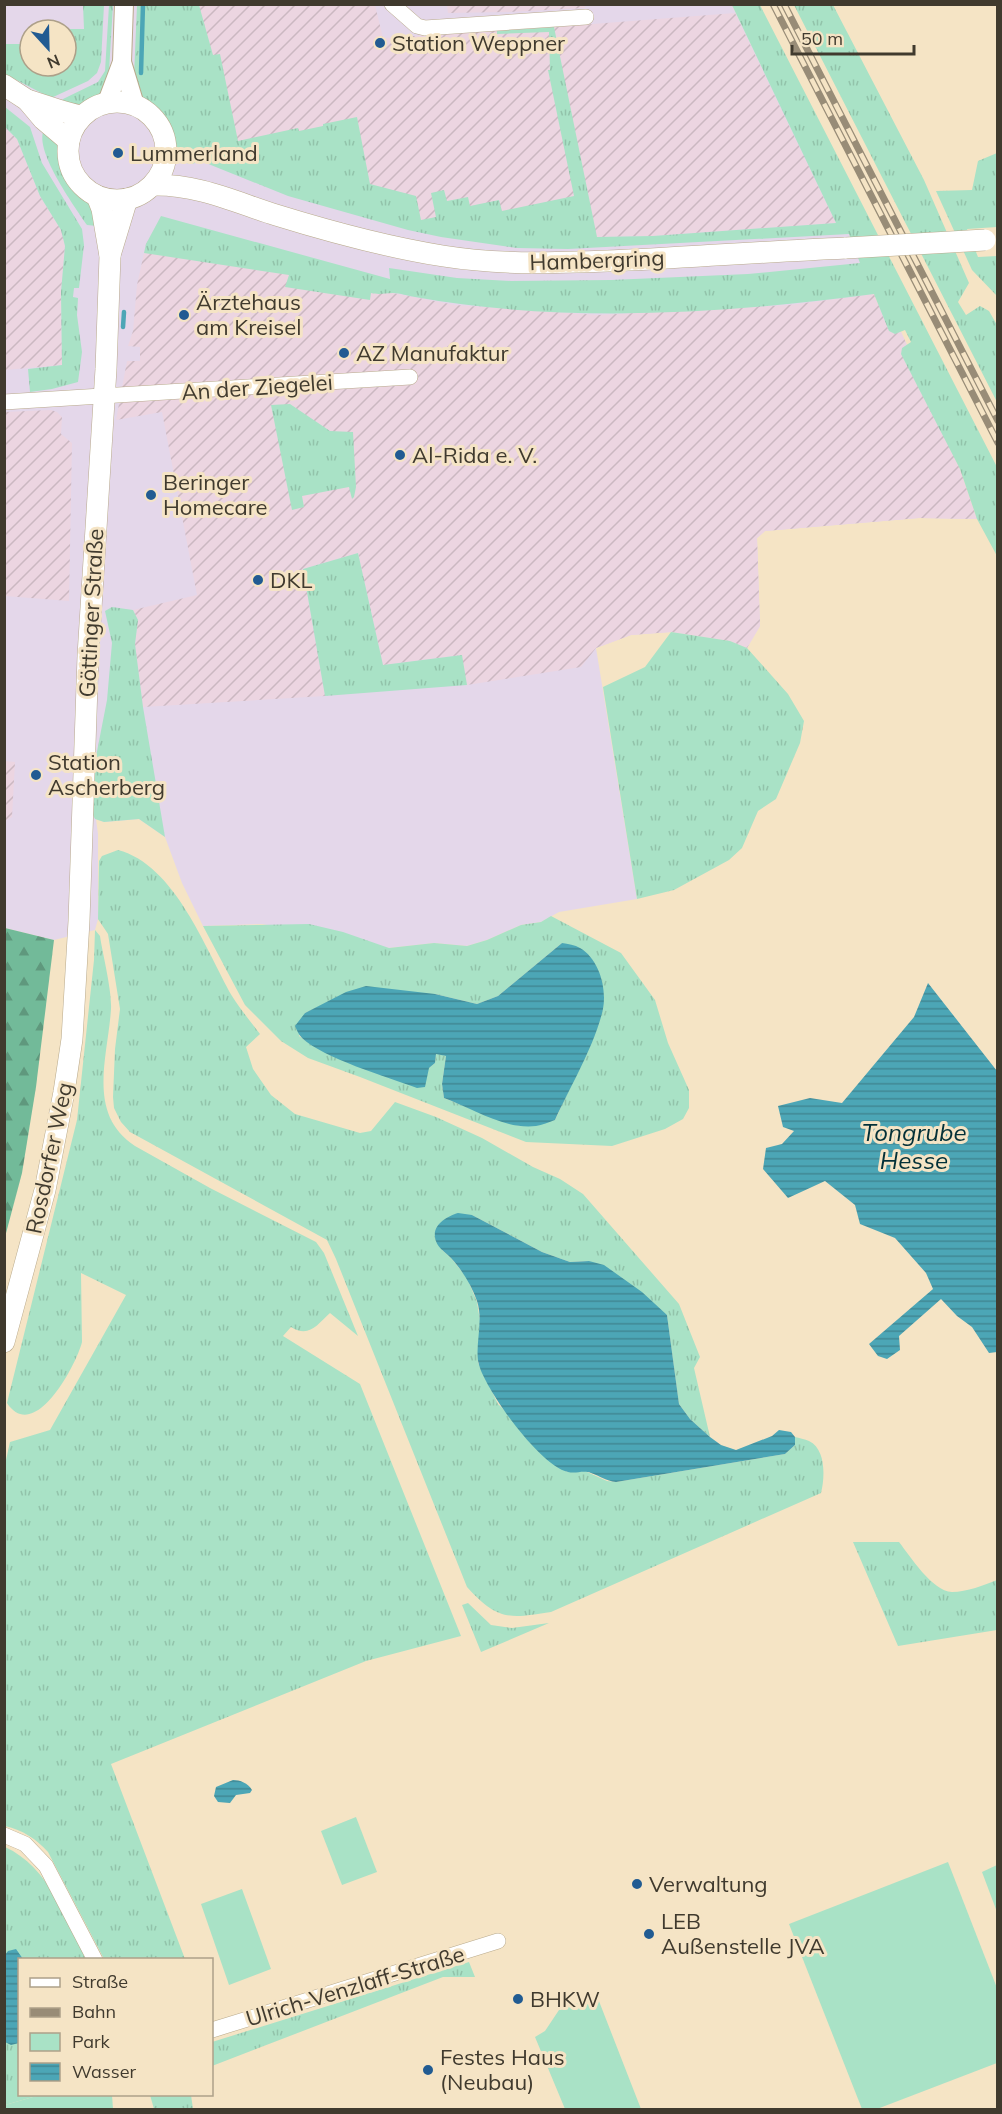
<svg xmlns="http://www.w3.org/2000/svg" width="1002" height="2114" viewBox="0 0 1002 2114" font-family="Mulish,sans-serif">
<defs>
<pattern id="industrial-furrows" width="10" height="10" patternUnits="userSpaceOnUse" patternTransform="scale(1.5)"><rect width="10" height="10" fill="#ecd5e1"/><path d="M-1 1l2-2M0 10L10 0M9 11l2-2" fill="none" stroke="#cbb8c1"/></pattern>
<pattern id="grass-tufts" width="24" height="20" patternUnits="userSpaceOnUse" patternTransform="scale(1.5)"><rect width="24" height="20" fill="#a9e2c6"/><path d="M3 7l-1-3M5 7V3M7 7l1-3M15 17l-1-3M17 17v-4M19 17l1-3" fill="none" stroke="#92c3aa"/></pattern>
<pattern id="forest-firs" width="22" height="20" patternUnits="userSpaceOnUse" patternTransform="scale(1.5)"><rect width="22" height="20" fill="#72ba99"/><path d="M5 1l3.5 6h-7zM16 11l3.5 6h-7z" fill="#5f987d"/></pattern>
<pattern id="water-rules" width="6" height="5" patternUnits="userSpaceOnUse" patternTransform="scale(1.5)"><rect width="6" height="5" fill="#4ca6b6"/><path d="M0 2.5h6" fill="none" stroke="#418894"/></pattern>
</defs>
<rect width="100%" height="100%" fill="#f5e4c5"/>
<path fill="#e4d7ea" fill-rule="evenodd" d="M4 5H732L776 96 849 234 861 263 854 264 895 333 901 332 907 345 902 348 977 519 919 518 765 531 757 538 760 626 747 648 730 641 671 632 631 635 596 648 637 899 559 912 541 922 521 925 487 940 467 946 434 943 389 948 262 924 203 926 182 883 165 837 139 819 104 822 96 819 98 834V919L95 930 54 940 5 928ZM30 30H66V66H30Z"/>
<g fill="url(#industrial-furrows)">
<path d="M585 4V8L508 12 448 13 447 5Z"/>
<path d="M162 5H375L383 38 554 27 735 13 836 223 653 236 597 237 421 223 203 157Z"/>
<path d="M4 127 17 139 40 196 61 230 65 246 61 292 62 365 5 370Z"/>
<path d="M161 216 393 293 455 305 598 315 789 305 874 294 889 331 895 333 901 332 907 345 902 348 960 469 977 519 919 518 765 531 757 538 760 626 747 648 730 641 671 632 631 635 596 648 581 667 467 685 461 655 383 665 358 553 303 569 325 696 143 707 135 644 138 620 133 610 197 595 162 412 116 420 127 361H140V347L128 346 133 331 137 285 146 244Z"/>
<path d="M51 410 57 412 62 417 61 434 72 443 69 601 5 596V412Z"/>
<path d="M4 761 15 762 12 817 5 821Z"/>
</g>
<g fill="url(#grass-tufts)" fill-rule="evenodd">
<path d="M83 5H104L101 62 97 73 88 81 51 98 5 74 4 44H30V66H66V29H84Z"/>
<path d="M109 5H113L109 71 100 96 79 105 60 103 63 99 98 82 105 71Z"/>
<path d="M137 5H199L213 55 220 54 238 141 298 128 299 131 323 126V124L357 117 370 184 416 196 421 220 436 217 431 193 444 190 447 201 468 197 470 206 499 200 502 211 574 196 548 70H550L549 32 497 34V31L554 27 597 237 653 236 836 223 732 5H760L997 467V556L977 519 960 469 901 354 902 348 911 342 905 330 895 334 889 331 874 294C724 314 565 324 415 297 408 296 400 293 393 293 384 293 380 295 371 293L370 300 285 287 289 275 144 253 146 244 161 216 390 279 389 268 457 278 511 281 611 280 748 274 860 263 849 234 568 249 517 248 441 237 408 230 288 196 201 161 192 164 186 163 174 151 170 131 165 121 141 98 134 76Z"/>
<path d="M794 5H833L924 180 969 283 958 302 966 315 980 306 989 311 997 325V402Z"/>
<path d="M5 107 30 127 42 163 82 229 84 245 79 288H74L73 297 78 298 77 315 82 352 78 382 52 389 30 392 28 369 62 365 61 292 65 246 61 230 40 196 17 139 5 127Z"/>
<path d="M45 128 59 144 61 162 67 179 91 205 97 226 87 225C75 207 31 147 45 128Z"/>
<path d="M997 153V227L967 229 978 257 997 256V296L972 270 936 191 972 190 978 161Z"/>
<path d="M290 404 330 431 353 432 356 487 354 497 352 499 349 487 302 496 304 507 292 510 271 405Z"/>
<path d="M358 553 383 665 462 655 467 685 325 696 303 569Z"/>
<path d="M112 607 133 610 138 620 135 644 143 707 165 837 139 819 104 822 95 819 90 809 93 772 107 700 112 643 105 611Z"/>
<path d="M671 632 730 641 747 648 788 694 804 721 800 743 776 799 758 811 742 848 729 860 674 890 637 899 603 687 645 667Z"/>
<path d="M118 850C175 865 205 948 232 996 240 1009 251 1022 260 1034L246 1047 253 1069 271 1095 295 1114 360 1133 371 1131 395 1102 436 1117 482 1138 533 1167 560 1179 583 1194 679 1304 700 1357 694 1368 710 1437 690 1419 679 1404 667 1315 589 1261 570 1262 542 1252 472 1215 442 1250 451 1258 467 1278 477 1302 480 1321 478 1363 498 1404 567 1472 585 1471 607 1481 616 1482 785 1454 795 1445V1437C799 1438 805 1439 809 1441 826 1449 825 1477 821 1493L551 1612C508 1619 497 1620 467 1587L336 1259 327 1240 130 1132 121 1122 114 1108 113 1097 115 1049 120 1009 108 934 98 919 99 861 102 856Z"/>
<path d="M551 916 621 953 655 1000 668 1043 689 1090V1108L683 1119 665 1129 612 1146 526 1142 360 1077 308 1058 281 1041 245 1005 203 926 309 924 343 932 389 948 434 943 467 946 487 940 521 925 541 922ZM562 943 603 1008 594 1036 555 1120 519 1126 494 1118 444 1098 442 1084 446 1056 436 1053 435 1063 429 1068 333 1056 309 1043 299 1036 305 1013 320 1006 435 994 477 1004 498 996Z"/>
<path d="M95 930 100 936C103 956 112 990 111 1009 108 1057 86 1114 135 1146L210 1188 316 1242 324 1253 358 1336 330 1313C317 1325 309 1338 291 1327L283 1336 360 1384 461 1636 366 1661 111 1764 185 1959H104L48 1852C36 1839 23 1830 5 1826L4 1469 10 1442 50 1430 126 1295 81 1273 82 1342C76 1366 34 1444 7 1403L77 1120 94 960Z"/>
<path d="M853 1542H899C910 1556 932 1591 952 1592 967 1592 984 1585 997 1580V1630L898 1646Z"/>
<path d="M468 1603 491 1625 512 1628 549 1623 481 1652 462 1605Z"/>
<path d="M5 1847C49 1867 66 1919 87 1959L20 1960V2094L40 2095 5 2105Z"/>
<path d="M469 1962 475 1977H443L212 2066V2042Z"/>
<path d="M150 2095H191L193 2109H154Z"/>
</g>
<path fill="url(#forest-firs)" d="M5 928 54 940 36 1087 22 1173 5 1237Z"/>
<g fill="#a9e2c6">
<path d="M356 1817 377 1872 342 1885 321 1831Z"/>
<path d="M948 1862 997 1988V2063L877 2109H862L789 1924Z"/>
<path d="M997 1865V1912L982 1872Z"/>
<path d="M242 1889 271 1969 229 1985 201 1904Z"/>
<path d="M597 1996 641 2109H565L535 2037 545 2031 559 2010Z"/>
<path d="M40 2095H112L113 2109H5V2105Z"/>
</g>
<g fill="url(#water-rules)">
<path d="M562 943C568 944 575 945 580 948 599 959 607 988 603 1009 595 1045 570 1087 555 1120 549 1122 542 1125 536 1126 505 1130 472 1108 444 1098L442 1084 446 1056 436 1054 435 1063 429 1068 425 1087 417 1088C387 1077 323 1058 302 1038 298 1034 297 1030 295 1026L305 1013 346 992 366 986 435 994 477 1004 498 996Z"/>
<path d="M928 983 997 1071V1352L989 1353 972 1327 957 1316 941 1299 899 1336 900 1350 887 1359 878 1356 869 1344 933 1289 926 1273 895 1238 860 1224 855 1205 825 1181 788 1198 763 1169 766 1148 782 1144 794 1131 783 1127 778 1106 810 1098 842 1103 914 1017Z"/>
<path d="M458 1213 472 1215 542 1252 570 1262 589 1261 604 1265 642 1292 667 1315 679 1404 690 1419 710 1437 721 1445 736 1450 772 1436 779 1430 791 1432 795 1437V1445L785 1454 616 1482C606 1481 600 1476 591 1473 583 1470 576 1474 568 1472 540 1466 487 1392 479 1365 474 1347 484 1322 477 1301 472 1286 462 1270 451 1258 445 1252 436 1247 435 1237 433 1224 448 1216 458 1213Z"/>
<path d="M233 1780C240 1780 248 1783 252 1790L250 1793 236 1795 230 1803 218 1802 214 1796 216 1787Z"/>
<path d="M16 1949 23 1959 20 1960 19 2043 11 2045 5 2042V1955L8 1951Z"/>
</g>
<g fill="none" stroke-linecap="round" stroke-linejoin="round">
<g stroke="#4ca6b6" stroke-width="4.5">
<path d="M141 73 143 4"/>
<path d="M123 327 124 312"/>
</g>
<g stroke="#b9aa8c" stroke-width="16">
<g id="minor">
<path d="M392 4 417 26 425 28 586 17"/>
<path d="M4 402 410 377"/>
<path d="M4 1835 25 1844 46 1866 95 1960"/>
<path d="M212 2030 498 1941"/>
</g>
</g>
<g stroke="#b9aa8c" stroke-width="20">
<g id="tertiary">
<path d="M122 62 135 105"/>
<path d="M107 102 122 62 124 4"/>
</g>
</g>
<g stroke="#b9aa8c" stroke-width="22">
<g id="secondary">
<path d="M4 85 27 100 43 119 69 141"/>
<path d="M27 100C45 105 63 113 82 116"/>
<circle cx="117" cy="151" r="49"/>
<path d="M153 185C197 184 235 202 276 215 331 232 386 247 443 256 512 267 582 262 651 259 716 255 781 251 846 248"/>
<path d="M110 255 127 199"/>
<path d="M4 1342 45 1190 64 1092 72 1039 79 921 88 656 106 369 110 256 102 209 97 196"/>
</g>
</g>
<use href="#minor" stroke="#fff" stroke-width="15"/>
<use href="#tertiary" stroke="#fff" stroke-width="18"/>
<use href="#secondary" stroke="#fff" stroke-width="21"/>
<g stroke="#988c77" stroke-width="7">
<g id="rail">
<path d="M773 4 998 443"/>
<path d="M784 4 998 421"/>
</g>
</g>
<use href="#rail" stroke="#f5e4c5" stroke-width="4.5" stroke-dasharray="14" stroke-linecap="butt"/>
<g stroke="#b9aa8c" stroke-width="22" stroke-linecap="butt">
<path id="secondary-bridge" d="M846 248 985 240"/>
</g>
<use href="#secondary-bridge" stroke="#fff" stroke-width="21"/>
</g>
<g fill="#215b92" stroke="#f5e4c5" stroke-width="2">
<circle cx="380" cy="43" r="6"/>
<circle cx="118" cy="153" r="6"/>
<circle cx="184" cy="315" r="6"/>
<circle cx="344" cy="353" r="6"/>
<circle cx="400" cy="455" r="6"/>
<circle cx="151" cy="495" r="6"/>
<circle cx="258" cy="580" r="6"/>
<circle cx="36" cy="775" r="6"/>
<circle cx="637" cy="1884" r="6"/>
<circle cx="649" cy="1934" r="6"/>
<circle cx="518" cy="1999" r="6"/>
<circle cx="428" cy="2070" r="6"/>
</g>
<g text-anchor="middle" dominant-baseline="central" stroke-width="6" stroke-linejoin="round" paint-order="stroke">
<g font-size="22" fill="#403a2e" stroke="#f5e4c5" text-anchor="start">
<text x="392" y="43">Station Weppner</text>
<text x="130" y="153">Lummerland</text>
<text x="196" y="302">Ärztehaus<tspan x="196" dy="25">am Kreisel</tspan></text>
<text x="356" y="353">AZ Manufaktur</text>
<text x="412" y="455">Al-Rida e. V.</text>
<text x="163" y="482">Beringer<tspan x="163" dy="25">Homecare</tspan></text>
<text x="270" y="580">DKL</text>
<text x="48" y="762">Station<tspan x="48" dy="25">Ascherberg</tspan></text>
<text x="649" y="1884">Verwaltung</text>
<text x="661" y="1921">LEB<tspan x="661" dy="25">Außenstelle JVA</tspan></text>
<text x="530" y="1999">BHKW</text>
<text x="440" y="2057">Festes Haus<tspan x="440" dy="25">(Neubau)</tspan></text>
</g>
<g font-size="22" fill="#403a2e" stroke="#f5e4c5">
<text transform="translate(597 260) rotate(-2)">Hambergring</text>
<text transform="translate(257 387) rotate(-4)">An der Ziegelei</text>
<text transform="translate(91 613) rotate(-87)">Göttinger Straße</text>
<text transform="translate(49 1158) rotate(-78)">Rosdorfer Weg</text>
<text transform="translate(355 1986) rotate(-17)">Ulrich-Venzlaff-Straße</text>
</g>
<g font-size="24" font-style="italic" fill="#033038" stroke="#f5e4c5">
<text x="914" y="1132">Tongrube<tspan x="914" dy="28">Hesse</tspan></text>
</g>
</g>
<rect width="1002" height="2114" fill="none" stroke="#403a2e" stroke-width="12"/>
<rect x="18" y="1958" width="195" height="138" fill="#f5e4c5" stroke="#ada089" stroke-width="1.5"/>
<rect x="30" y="1978" width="30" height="9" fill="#ffffff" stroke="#ada089" stroke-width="1.5"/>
<text x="72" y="1988" font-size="18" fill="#403a2e">Straße</text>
<rect x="30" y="2008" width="30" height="9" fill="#988c77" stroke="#ada089" stroke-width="1.5"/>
<text x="72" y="2018" font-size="18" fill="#403a2e">Bahn</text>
<rect x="30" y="2033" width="30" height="18" fill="#a9e2c6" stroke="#ada089" stroke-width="1.5"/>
<text x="72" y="2048" font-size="18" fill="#403a2e">Park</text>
<rect x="30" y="2063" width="30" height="18" fill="url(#water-rules)" stroke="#ada089" stroke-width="1.5"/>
<text x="72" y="2078" font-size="18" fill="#403a2e">Wasser</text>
<g transform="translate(48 48) rotate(158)"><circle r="28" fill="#f5e4c5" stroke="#ada089" stroke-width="1.5"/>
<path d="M0-4.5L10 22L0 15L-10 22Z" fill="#215b92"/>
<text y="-9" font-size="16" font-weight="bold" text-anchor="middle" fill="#403a2e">N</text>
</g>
<path d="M792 45v9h122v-9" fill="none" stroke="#403a2e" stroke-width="3"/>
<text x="801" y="45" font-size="18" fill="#403a2e" stroke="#f5e4c5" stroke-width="4.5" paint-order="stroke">50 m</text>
</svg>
